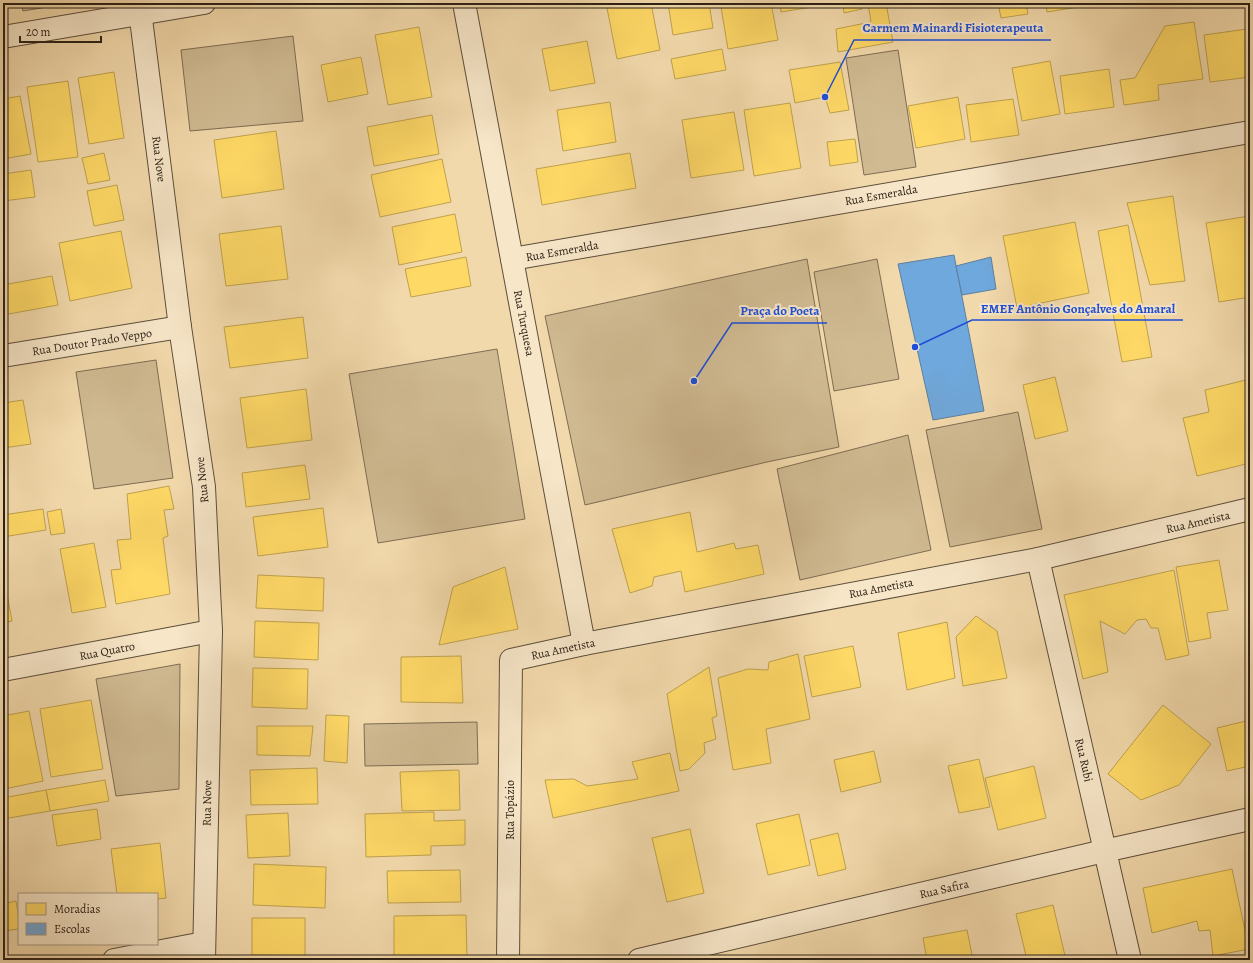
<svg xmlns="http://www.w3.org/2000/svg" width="1253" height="963" viewBox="0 0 1253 963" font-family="Alegreya,serif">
<rect width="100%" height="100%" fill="#f2d9ab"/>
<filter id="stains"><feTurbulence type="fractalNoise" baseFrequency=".005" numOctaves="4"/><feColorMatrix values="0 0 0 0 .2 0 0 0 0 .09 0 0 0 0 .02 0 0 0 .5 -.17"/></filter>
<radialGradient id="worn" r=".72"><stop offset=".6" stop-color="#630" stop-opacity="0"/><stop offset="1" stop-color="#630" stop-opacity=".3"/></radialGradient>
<g fill="#d0ba92" stroke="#7e6d54">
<path d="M21 3H58L59 5 23 11Z"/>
<path d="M293 36 303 121 190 131 181 50Z"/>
<path d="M898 50 916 167 864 175 846 58Z"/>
<path d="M807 259 839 447 767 462 585 505 545 316Z"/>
<path d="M877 259 899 379 834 391 814 272Z"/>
<path d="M497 349 525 519 378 543 349 374Z"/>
<path d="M156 360 173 478 94 489 76 372Z"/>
<path d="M1018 412 1042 529 950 547 926 430Z"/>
<path d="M908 435 931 550 800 580 777 469Z"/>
<path d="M180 664 179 789 116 796 96 679Z"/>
<path d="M477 722 478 764 365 766 364 724Z"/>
</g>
<g fill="#ffd966" stroke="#bfa24e">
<path d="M606 3H651L660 50 617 59Z"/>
<path d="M668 3H709L713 28 673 35Z"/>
<path d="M729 3H771L778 40 728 49 721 7 729 5Z"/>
<path d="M780 3H831V4L781 12Z"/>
<path d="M843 3H861L862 9 844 13Z"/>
<path d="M868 3H886L893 42 838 52 836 29 871 22Z"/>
<path d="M948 3H974L949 7Z"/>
<path d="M998 3H1026L1028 14 1001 18Z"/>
<path d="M1046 3H1090L1091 5 1047 12Z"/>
<path d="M1194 22 1203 79 1158 85 1159 100 1124 105 1120 80 1135 78 1165 26Z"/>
<path d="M419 27 432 97 388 105 375 35Z"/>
<path d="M1247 29 1250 55V77L1210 82 1204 35Z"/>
<path d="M587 41 595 83 550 91 542 49Z"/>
<path d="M722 49 726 70 675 79 671 59Z"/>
<path d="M361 57 368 94 328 102 321 65Z"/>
<path d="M1050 61 1060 114 1022 121 1012 68Z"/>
<path d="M840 62 849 110 830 113 825 97 795 103 789 70Z"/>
<path d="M1109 69 1114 107 1065 114 1060 76Z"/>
<path d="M114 72 124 138 89 144 78 78Z"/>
<path d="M68 81 78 157 38 162 27 87Z"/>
<path d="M20 96 31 154 3 159V99Z"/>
<path d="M958 97 965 139 916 148 908 106Z"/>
<path d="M1013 99 1019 135 971 142 966 105Z"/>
<path d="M610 102 616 142 563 151 557 110Z"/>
<path d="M790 103 801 168 754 176 744 110Z"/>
<path d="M734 112 744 170 691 178 682 120Z"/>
<path d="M432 115 439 154 374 166 367 127Z"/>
<path d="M276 131 284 189 222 198 214 140Z"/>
<path d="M855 139 858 162 830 166 827 142Z"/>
<path d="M104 153 110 180 88 184 82 158Z"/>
<path d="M630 153 636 188 542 205 536 169Z"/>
<path d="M442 159 451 202 380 217 371 175Z"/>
<path d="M31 170 35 197 3 201V174Z"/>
<path d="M117 185 124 220 94 226 87 191Z"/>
<path d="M1173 196 1185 281 1150 285 1127 203Z"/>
<path d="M455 214 462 252 399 265 392 227Z"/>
<path d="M1249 216 1250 297 1219 302 1206 223Z"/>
<path d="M1075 222 1089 293 1017 308 1003 236Z"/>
<path d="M1128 225 1152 357 1122 362 1098 231Z"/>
<path d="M281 226 288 279 226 286 219 234Z"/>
<path d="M121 231 132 288 70 301 59 243Z"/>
<path d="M466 257 471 286 411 297 405 269Z"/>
<path d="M52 276 58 305 3 315V285Z"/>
<path d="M303 317 308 358 230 368 224 327Z"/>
<path d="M1055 377 1068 431 1035 439 1023 385Z"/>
<path d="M1250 379V463L1197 476 1183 418 1209 412 1205 390Z"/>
<path d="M306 389 312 440 247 448 240 398Z"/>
<path d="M23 400 31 444 3 448V403Z"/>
<path d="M305 465 310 499 246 507 242 473Z"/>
<path d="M169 486 174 509 164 510 168 536 163 538 170 594 116 604 111 570 121 569 117 540 131 539 127 494Z"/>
<path d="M323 508 328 547 258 556 253 517Z"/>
<path d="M43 509 46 530 3 537V515Z"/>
<path d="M61 509 65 533 51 535 47 512Z"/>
<path d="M690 512 697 552 734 543 736 549 758 545 764 574 685 592 681 571 654 577 652 586 630 593 612 529Z"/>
<path d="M94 543 106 607 72 613 60 549Z"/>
<path d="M1250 555V572L1245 556Z"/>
<path d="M1219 560 1228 610 1207 613 1211 638 1189 642 1176 567Z"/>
<path d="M505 567 518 629 439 645 453 587Z"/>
<path d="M1174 570 1189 655 1166 660 1158 628H1151L1146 619 1137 620 1125 634 1100 621 1108 672 1083 679 1064 595Z"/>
<path d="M3 573 12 621 3 623Z"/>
<path d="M258 575 324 578 323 611 256 608Z"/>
<path d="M976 616 997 631 1007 678 963 686 956 637Z"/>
<path d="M255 621 319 623 318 660 254 657Z"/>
<path d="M947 622 955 678 907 690 898 633Z"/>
<path d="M853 646 861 687 812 697 804 656Z"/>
<path d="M798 654 810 719 766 729 771 763 733 770 718 678 748 669 768 670 769 662Z"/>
<path d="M461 656 463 703 401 702V657Z"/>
<path d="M709 667 717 716 712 718 716 739 704 743 705 753 689 769 680 771 667 694Z"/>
<path d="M253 668 308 669 307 709 252 707Z"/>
<path d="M91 700 103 769 51 777 40 709Z"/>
<path d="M1163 705 1211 744 1179 785 1141 800 1108 774Z"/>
<path d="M29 711 43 781 4 789 3 716Z"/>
<path d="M326 715 349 716 347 763 324 761Z"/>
<path d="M1250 720V766L1227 771 1217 728Z"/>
<path d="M257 726H313L310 756 257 755Z"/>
<path d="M874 751 881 782 841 792 834 760Z"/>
<path d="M670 753 679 791 553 818 545 780 574 779 587 786 638 779 632 762Z"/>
<path d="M979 759 990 807 959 813 948 766Z"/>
<path d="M1034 766 1046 818 998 830 985 778Z"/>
<path d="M317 768 318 804 251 805 250 770Z"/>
<path d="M459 770 460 810 402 811 400 772Z"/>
<path d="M105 780 109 801 50 811 46 790Z"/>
<path d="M46 790 50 811 3 819V798Z"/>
<path d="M97 809 101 839 57 846 52 815Z"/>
<path d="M434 812V821L465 820V845L431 846V855L366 857 365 814Z"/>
<path d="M288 813 290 856 248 858 246 815Z"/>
<path d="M799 814 810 865 768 875 756 824Z"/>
<path d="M690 829 704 893 667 902 652 838Z"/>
<path d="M838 833 846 869 818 876 810 840Z"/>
<path d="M160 843 166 898 157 899V894H117L111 849Z"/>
<path d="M254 864 326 867 325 908 253 905Z"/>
<path d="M1232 869 1249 949 1213 956 1210 930 1199 931 1197 921 1152 933 1143 888Z"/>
<path d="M460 870 461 902 388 903 387 871Z"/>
<path d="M3 884 7 903 16 901 19 919V929L3 931Z"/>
<path d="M1053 905 1066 960H1027L1016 914Z"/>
<path d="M466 915 467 957 394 958V916Z"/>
<path d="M252 918H305V956L252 955Z"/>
<path d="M967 930 973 960H927L923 938Z"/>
</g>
<g fill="#6fa8dc" stroke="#5b7fa1">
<path d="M954 255 984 411 933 420 898 264Z"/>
<path d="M991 257 996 289 962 295 956 266Z"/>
</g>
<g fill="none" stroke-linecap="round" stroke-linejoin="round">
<g stroke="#5d4e3b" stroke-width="24">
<g id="minor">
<path d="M139 3 180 327 204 487 211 631 204 960"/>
<path d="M464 3 584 644"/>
<path d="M3 37 204 3"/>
<path d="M512 259 1250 132"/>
<path d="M3 356 180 327"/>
<path d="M1038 559 1130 960"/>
<path d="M3 670 211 631"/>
<path d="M114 960 204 943"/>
<path d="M508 960 511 660 584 644 1038 559 1250 509"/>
<path d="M639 960 1104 851 1250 819"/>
</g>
</g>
<use href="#minor" stroke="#f7e6c8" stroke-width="22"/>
</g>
<g text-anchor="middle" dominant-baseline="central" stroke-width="4" stroke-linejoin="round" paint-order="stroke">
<g font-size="12" fill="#2b2016" stroke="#f7e6c8">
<text transform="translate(159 159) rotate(83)">Rua Nove</text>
<text transform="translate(881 195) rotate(-10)">Rua Esmeralda</text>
<text transform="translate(562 251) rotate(-10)">Rua Esmeralda</text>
<text transform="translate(524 323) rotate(79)">Rua Turquesa</text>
<text transform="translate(92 342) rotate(-9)">Rua Doutor Prado Veppo</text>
<text transform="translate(202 480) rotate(-96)">Rua Nove</text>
<text transform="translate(1198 522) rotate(-13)">Rua Ametista</text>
<text transform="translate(881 588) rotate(-11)">Rua Ametista</text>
<text transform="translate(563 649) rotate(-12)">Rua Ametista</text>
<text transform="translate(107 651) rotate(-11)">Rua Quatro</text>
<text transform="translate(1084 760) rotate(77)">Rua Rubi</text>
<text transform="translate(207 803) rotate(-89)">Rua Nove</text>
<text transform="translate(510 810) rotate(-90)">Rua Topázio</text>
<text transform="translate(944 889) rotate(-13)">Rua Safira</text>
</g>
</g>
<path fill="none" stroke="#1d4ed8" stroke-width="1.5" d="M825 97L854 40H1051M915 347L972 320H1183M694 381L732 323H827"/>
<g fill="#1d4ed8" stroke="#f7e6c8" stroke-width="1.5">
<circle cx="825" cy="97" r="4"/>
<circle cx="915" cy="347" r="4"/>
<circle cx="694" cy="381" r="4"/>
</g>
<g font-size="13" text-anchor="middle" font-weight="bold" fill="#1d4ed8" stroke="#f7e6c8" stroke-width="4" stroke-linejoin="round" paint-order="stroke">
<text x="953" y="32">Carmem Mainardi Fisioterapeuta</text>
<text x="1078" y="313">EMEF Antônio Gonçalves do Amaral</text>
<text x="780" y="315">Praça do Poeta</text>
</g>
<rect width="1253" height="963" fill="none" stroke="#f2d9ab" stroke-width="16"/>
<rect x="4" y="4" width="1245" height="955" fill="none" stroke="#2b2016" stroke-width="2"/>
<rect x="8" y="8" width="1237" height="947" fill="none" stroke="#2b2016"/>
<rect x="18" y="893" width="140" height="52" fill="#f7e6c8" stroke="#a59781"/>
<rect x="26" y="903" width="20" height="12" fill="#ffd966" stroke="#a59781"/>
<text x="54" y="913" font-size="12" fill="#2b2016">Moradias</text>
<rect x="26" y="923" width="20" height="12" fill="#6fa8dc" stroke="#a59781"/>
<text x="54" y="933" font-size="12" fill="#2b2016">Escolas</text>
<path d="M20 36v6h81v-6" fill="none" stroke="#2b2016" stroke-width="2"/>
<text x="26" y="36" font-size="12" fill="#2b2016" stroke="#f7e6c8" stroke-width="3" paint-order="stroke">20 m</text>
<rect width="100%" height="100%" filter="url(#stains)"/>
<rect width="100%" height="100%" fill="url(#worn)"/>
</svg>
